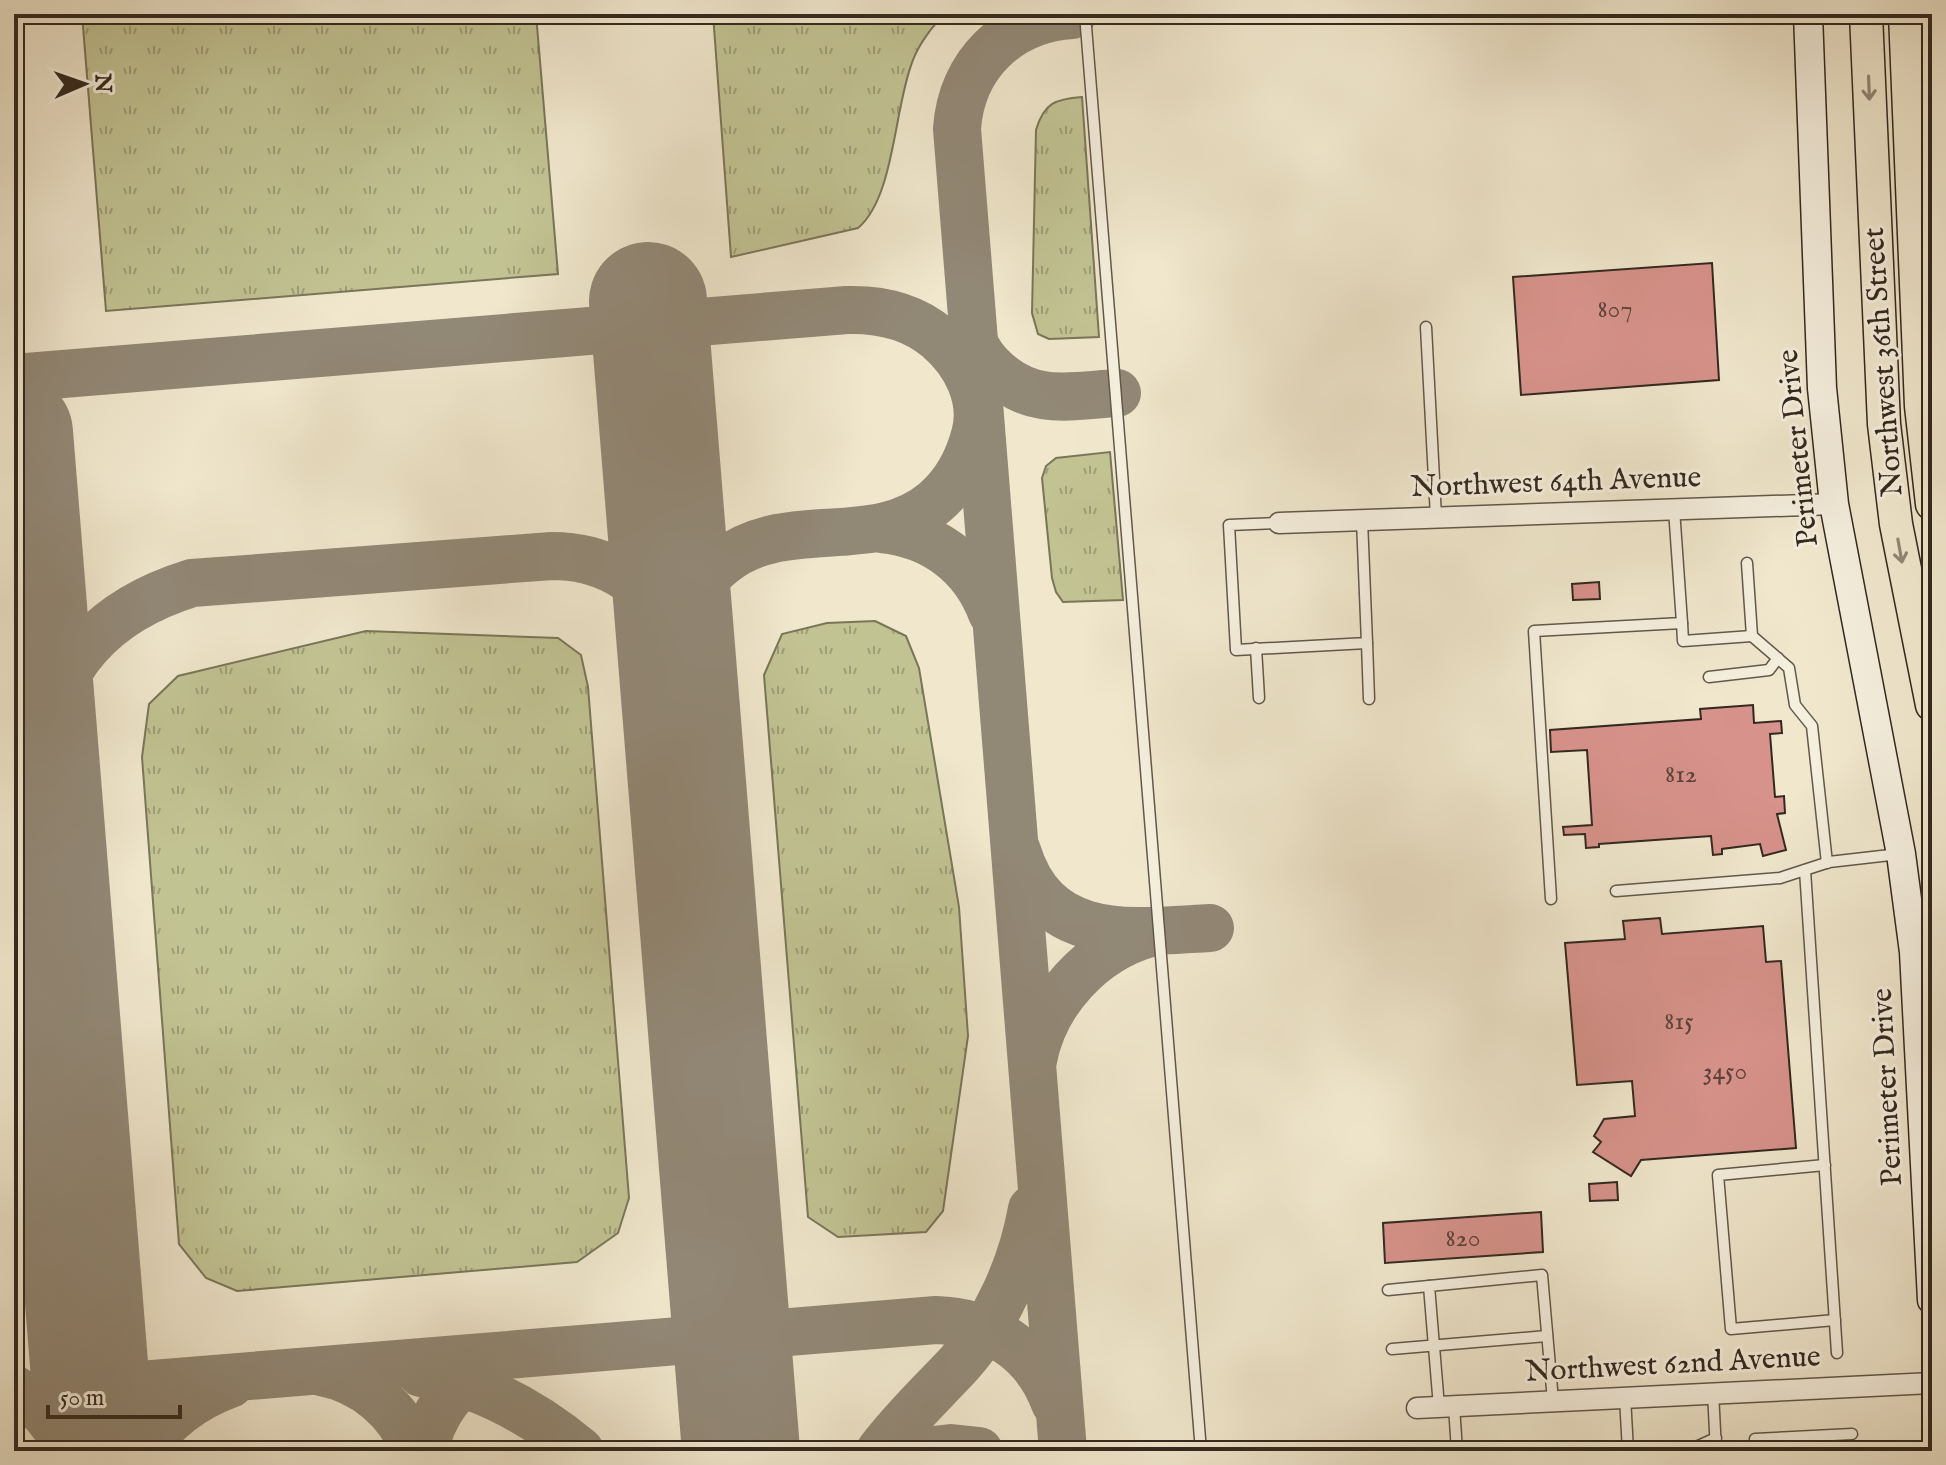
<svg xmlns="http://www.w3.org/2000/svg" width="1946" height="1465" viewBox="0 0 1946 1465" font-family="'IM FELL English',serif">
<defs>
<pattern id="grass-tufts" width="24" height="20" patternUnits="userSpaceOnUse" patternTransform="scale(2)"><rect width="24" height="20" fill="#c2c393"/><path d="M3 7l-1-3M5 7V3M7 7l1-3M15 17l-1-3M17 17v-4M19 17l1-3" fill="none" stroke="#9e9e78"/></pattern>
</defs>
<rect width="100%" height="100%" fill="#f0e7cd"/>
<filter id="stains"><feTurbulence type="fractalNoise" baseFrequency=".0025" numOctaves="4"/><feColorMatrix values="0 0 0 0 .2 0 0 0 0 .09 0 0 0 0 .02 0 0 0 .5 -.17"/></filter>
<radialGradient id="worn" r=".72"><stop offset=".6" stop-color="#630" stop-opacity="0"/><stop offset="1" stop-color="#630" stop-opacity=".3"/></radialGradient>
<g fill="url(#grass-tufts)" stroke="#7a765a" stroke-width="2">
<path d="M82 14H536L558 274 106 311Z"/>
<path d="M713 14H945C933 25 919 44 913 60 894 106 895 197 858 228L731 257Z"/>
<path d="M1082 97 1099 337 1049 339 1038 334 1032 313 1036 130C1044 103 1055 99 1082 97Z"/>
<path d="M1110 452 1123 600 1063 602 1056 592 1052 578 1042 478 1046 466 1056 458Z"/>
<path d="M875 621 906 636 919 668 959 907 968 1036 943 1211 926 1232 838 1237 808 1217 764 675 782 634 827 623Z"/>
<path d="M366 631 558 638 581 655 588 687 629 1198 618 1233 577 1262 237 1291 206 1278 179 1244 142 757 149 704 178 676Z"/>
</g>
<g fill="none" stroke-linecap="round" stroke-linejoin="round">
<g stroke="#928876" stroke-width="48">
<path d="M973 340C978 353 985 362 995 371 1033 406 1070 396 1117 393"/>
<path d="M14 378 847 310C881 309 912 316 938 338 966 362 985 399 975 435 968 462 956 484 935 502 874 554 785 512 723 562 682 594 680 629 678 676"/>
<path d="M882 529C933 534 974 564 992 613"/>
<path d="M1017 851C1046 946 1132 932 1210 928"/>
<path d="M49 871C47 832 42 792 45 753 51 662 108 609 192 583L552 556C599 556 644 577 665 622 671 635 673 650 676 664"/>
<path d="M1033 1060C1044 1001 1092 949 1150 933"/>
<path d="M321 1372C364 1380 400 1410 415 1451"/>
<path d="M421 1373C482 1384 533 1412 580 1451"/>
<path d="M14 1389 44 1412 74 1451"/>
<path d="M91 1389 936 1320C991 1322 1036 1350 1055 1403"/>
<path d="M142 1451C164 1420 194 1397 230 1384"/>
<path d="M424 1451C432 1414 452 1386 484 1367"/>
<path d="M880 1451C904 1419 932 1393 959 1364 997 1322 1022 1265 1032 1209"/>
<path d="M925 1451 951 1448 979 1451"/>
<path d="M1063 1451 957 129C961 65 1008 19 1072 15"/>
</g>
<g stroke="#928876" stroke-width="118">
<path d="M648 301 741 1451"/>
<path d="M14 433 96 1451"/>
</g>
</g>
<g fill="#d7928b" stroke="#332920" stroke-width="2">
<path d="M1712 263 1719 380 1521 395 1513 277Z"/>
<path d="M1599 582 1600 599 1573 600 1572 584Z"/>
<path d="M1753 705 1754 723 1781 721 1782 733 1770 734 1775 797 1784 796 1785 813 1777 814 1786 850 1763 856 1760 844 1722 849V854L1713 855 1711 836 1599 844V847L1586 848 1585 834 1564 835 1563 827 1592 825 1587 750 1551 752 1550 730 1701 719 1700 709Z"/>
<path d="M1660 918 1662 934 1763 926 1766 962 1781 961 1796 1148 1641 1160 1631 1176 1593 1152 1601 1142 1594 1136 1604 1119 1635 1116 1632 1081 1577 1085 1565 943 1625 939 1623 921Z"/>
<path d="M1617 1182 1618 1200 1590 1201 1589 1184Z"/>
<path d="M1541 1212 1543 1252 1385 1263 1383 1223Z"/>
</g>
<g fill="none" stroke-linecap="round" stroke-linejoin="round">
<g stroke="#62584b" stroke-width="13">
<g id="lane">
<path d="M1085 14 1201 1451"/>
<path d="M1909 54 1932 53"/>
<path d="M1912 132 1932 130"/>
<path d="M1426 327 1436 517"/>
<path d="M1279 523 1229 525 1236 650 1367 643 1362 520"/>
<path d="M1747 563 1752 636 1789 668 1795 705 1812 726 1827 863"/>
<path d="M1682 623 1683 641 1752 636"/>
<path d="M1367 643 1369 699"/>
<path d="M1256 648 1259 698"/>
<path d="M1709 677 1769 670 1778 658"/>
<path d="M1805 870 1837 1353"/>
<path d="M1616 891 1780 878 1829 862 1899 854"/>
<path d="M1551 899 1534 631 1682 623 1674 509"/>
<path d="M1825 1165 1718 1175 1731 1329 1835 1320"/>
<path d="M1388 1290 1429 1286"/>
<path d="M1392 1349 1547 1336"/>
<path d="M1713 1392 1716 1451"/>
<path d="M1625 1397 1628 1451"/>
<path d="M1454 1406 1457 1451"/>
<path d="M1439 1407 1429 1286 1542 1275 1553 1401"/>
<path d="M1687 1451 1716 1438"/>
<path d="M1756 1451 1755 1439 1852 1434"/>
</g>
</g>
<g stroke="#62584b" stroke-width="23">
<g id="street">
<path d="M1279 523 1834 504"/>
<path d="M1417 1408 1932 1383"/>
</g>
</g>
<g stroke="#332920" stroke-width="31">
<path id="secondary" d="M1808 14 1822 388 1834 504 1901 854 1914 952 1932 1300"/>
</g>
<g stroke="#332920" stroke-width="35">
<g id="primary">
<path d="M1866 14 1884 424 1896 524 1932 705"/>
<path d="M1905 14 1921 406 1932 504"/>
</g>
</g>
<use href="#lane" stroke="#f5efde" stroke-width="10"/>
<use href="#street" stroke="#f5efde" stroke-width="20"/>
<use href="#secondary" stroke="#f5efde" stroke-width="28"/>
<use href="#primary" stroke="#f0e7cd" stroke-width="32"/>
</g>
<defs><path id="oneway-shaft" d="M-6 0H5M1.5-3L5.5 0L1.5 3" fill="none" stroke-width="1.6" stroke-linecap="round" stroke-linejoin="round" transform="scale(2)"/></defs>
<g stroke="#928876">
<use href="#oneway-shaft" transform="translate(1869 88) rotate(88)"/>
<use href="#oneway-shaft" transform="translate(1900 551) rotate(80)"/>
</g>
<g text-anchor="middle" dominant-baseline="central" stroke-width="6" stroke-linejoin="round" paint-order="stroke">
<g font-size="26" fill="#5c433b">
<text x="1615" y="309">807</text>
<text x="1681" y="774">812</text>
<text x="1679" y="1021">815</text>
<text x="1725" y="1071">3450</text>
<text x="1463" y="1238">820</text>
</g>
<g font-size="30" fill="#332920" stroke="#f5efde">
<text transform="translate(1884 362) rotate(-94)">Northwest 36th Street</text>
<text transform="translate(1799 448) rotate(-96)">Perimeter Drive</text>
<text transform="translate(1556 483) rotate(-2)">Northwest 64th Avenue</text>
<text transform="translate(1888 1087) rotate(-93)">Perimeter Drive</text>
<text transform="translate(1673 1365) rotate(-3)">Northwest 62nd Avenue</text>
</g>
</g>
<rect width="1946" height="1465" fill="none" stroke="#f0e7cd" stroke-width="48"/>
<rect x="16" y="16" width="1914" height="1433" fill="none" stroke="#332920" stroke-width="4"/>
<rect x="24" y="24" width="1898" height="1417" fill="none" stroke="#332920" stroke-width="2"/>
<g transform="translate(84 84) rotate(88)" stroke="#f5efde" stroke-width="6" paint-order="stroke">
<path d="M0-6L14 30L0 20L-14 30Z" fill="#332920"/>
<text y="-12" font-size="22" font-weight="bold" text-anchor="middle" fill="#332920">N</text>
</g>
<path d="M48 1405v12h132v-12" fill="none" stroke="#332920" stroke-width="4"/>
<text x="60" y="1405" font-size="24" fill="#332920" stroke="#f5efde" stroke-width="6" paint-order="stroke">50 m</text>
<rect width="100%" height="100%" filter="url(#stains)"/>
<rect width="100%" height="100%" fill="url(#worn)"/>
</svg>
